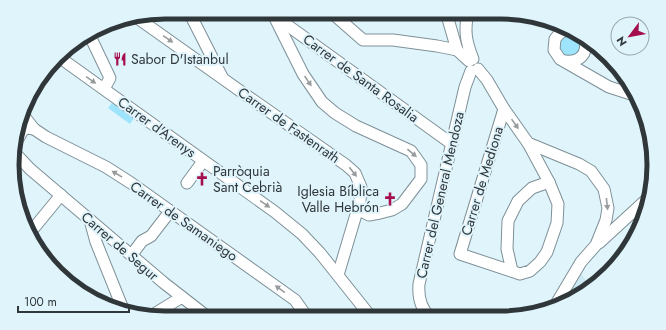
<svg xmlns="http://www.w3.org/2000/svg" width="666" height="330" viewBox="0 0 666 330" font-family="Jost,sans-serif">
<rect width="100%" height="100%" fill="#e0f4fc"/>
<path fill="#cde9f4" d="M581 274 592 287 586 292 573 297 569 291Z"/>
<g fill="#9fe4fd">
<circle cx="570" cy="46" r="11"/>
<path d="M112 103 134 118 130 124 108 108Z"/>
</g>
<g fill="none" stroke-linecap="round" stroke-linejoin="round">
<g stroke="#7e9097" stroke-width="13">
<g id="minor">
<path d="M189 12 222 77"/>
<path d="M272 12 303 74 322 102 335 113 356 126 411 151 421 165V179L402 204 392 210 380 213 369 215 361 211H357"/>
<path d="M331 12 363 40H393L437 46 457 50 469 61"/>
<path d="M446 12 457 50"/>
<path d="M468 12C464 31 466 42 473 59"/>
<path d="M136 17 253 100 346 165 355 173 361 187 360 201 338 275"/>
<path d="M276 17 452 144"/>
<path d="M571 30 563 31 559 34 555 39 554 50 560 59 609 87 634 95"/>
<path d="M89 34 110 78 104 89"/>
<path d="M59 57 275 212 302 234 320 253 371 317"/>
<path d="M565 61C579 63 588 54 585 41"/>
<path d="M478 69 487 80 504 109 528 143 579 164 591 171 604 189 608 208 606 220 596 245 581 262 556 304"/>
<path d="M504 109 460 254 520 274 530 271 540 262 547 252 557 223 558 204 549 182 528 143"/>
<path d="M23 115 34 129 46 137 106 167 131 183 295 300 307 317"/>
<path d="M15 144 23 130 28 128 34 129"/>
<path d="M14 152 30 169 90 220 164 283 209 318"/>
<path d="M187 183 201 164"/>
<path d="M90 220 96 242 123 309"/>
<path d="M29 234 61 195"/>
<path d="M599 243 647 199"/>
<path d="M133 253 142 241 151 236 168 214"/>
<path d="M512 271 507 249 508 221 518 201 532 188 549 182"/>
<path d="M151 316 182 297"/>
<path d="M430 317C420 308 418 297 419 284L465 87 471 71"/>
</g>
</g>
<use href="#minor" stroke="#fff" stroke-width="11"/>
</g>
<defs><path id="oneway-solid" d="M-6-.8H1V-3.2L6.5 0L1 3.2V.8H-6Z"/></defs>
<g fill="#989b9c">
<use href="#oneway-solid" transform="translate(168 39) rotate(35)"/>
<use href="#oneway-solid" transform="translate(91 80) rotate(35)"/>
<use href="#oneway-solid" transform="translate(308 81) rotate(56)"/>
<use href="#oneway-solid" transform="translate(515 124) rotate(55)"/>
<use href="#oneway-solid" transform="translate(412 153) rotate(40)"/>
<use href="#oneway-solid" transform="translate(353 172) rotate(52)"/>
<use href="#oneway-solid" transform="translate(117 174) rotate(-149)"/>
<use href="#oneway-solid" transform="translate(265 204) rotate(35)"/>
<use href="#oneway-solid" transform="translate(607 204) rotate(84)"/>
<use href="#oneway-solid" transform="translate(280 289) rotate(-144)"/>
</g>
<defs>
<g id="restaurant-bare" transform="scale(1.08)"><path d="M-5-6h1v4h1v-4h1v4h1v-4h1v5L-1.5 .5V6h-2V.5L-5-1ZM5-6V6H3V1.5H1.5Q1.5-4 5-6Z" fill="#a40e4c" stroke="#e0f4fc" stroke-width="2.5" paint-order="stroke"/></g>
<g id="church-bare" transform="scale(1.08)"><path d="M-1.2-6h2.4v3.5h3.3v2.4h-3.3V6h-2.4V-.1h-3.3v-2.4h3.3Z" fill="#a40e4c" stroke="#e0f4fc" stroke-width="2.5" paint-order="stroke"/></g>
</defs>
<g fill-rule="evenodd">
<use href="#restaurant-bare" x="120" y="59"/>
<use href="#church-bare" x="202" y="179"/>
<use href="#church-bare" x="390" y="199"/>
</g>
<g text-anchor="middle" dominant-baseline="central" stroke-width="4" stroke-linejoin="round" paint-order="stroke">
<g font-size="14" fill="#30373a" stroke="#e0f4fc" text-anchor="start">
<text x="131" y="59">Sabor D'Istanbul</text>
<text x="213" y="171">Parròquia<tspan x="213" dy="16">Sant Cebrià</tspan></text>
<text x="379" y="191" text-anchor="end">Iglesia Bíblica<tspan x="379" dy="16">Valle Hebrón</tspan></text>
</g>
<g font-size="14" fill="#30373a" stroke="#e0f4fc">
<text transform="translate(361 78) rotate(36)">Carrer de Santa Rosalia</text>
<text transform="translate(289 125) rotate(35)">Carrer de Fastenrath</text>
<text transform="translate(157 127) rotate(36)">Carrer d'Arenys</text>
<text transform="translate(482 181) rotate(-73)">Carrer de Mediona</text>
<text transform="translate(440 195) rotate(-77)">Carrer del General Mendoza</text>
<text transform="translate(184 221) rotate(35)">Carrer de Samaniego</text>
<text transform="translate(120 246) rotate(41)">Carrer de Segur</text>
</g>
</g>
<path d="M0 0H666V330H0ZM165 19H501A146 146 0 0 1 647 165V165A146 146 0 0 1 501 311H165A146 146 0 0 1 19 165V165A146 146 0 0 1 165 19Z" fill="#e0f4fc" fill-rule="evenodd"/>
<path fill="none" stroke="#30373a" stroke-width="5" d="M165 19H501A146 146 0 0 1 647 165V165A146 146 0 0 1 501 311H165A146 146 0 0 1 19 165V165A146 146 0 0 1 165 19Z"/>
<g transform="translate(630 36) rotate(238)"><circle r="19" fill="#e0f4fc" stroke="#9aa8ae"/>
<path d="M0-3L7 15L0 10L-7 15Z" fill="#a40e4c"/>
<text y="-6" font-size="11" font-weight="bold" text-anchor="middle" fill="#30373a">N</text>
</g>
<path d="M18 306v6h111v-6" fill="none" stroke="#30373a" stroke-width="2"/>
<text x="24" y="306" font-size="12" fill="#30373a" stroke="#e0f4fc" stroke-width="3" paint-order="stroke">100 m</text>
</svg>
